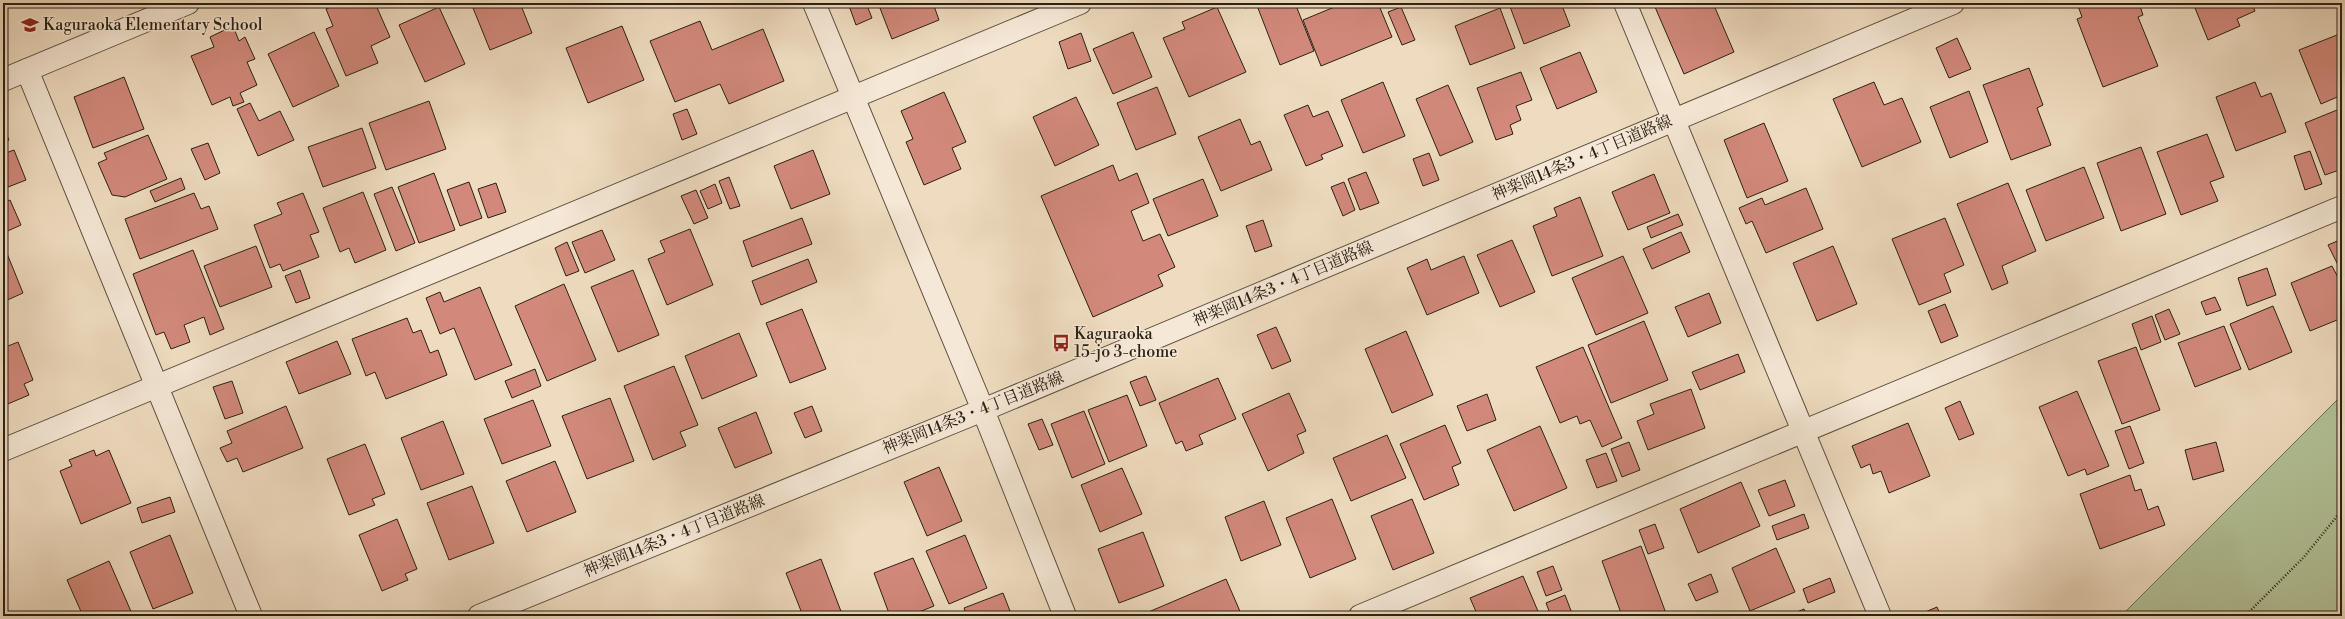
<svg xmlns="http://www.w3.org/2000/svg" width="2345" height="619" viewBox="0 0 2345 619" font-family="'Libre Bodoni','Noto Serif JP',serif">
<rect width="100%" height="100%" fill="#efdcc0"/>
<filter id="stains"><feTurbulence type="fractalNoise" baseFrequency=".005" numOctaves="4"/><feColorMatrix values="0 0 0 0 .2 0 0 0 0 .09 0 0 0 0 .02 0 0 0 .5 -.17"/></filter>
<radialGradient id="worn" r=".72"><stop offset=".6" stop-color="#630" stop-opacity="0"/><stop offset="1" stop-color="#630" stop-opacity=".3"/></radialGradient>
<path fill="#b2c297" stroke="#6e7256" d="M2342 395V616H2121Z"/>
<g fill="#d2897b" stroke="#2b2114">
<path d="M340 3H375L390 37 371 46 378 63 346 76 326 29 333 26 326 9Z"/>
<path d="M471 3H520L532 33 490 50Z"/>
<path d="M848 3H866L872 18 856 25Z"/>
<path d="M878 3H933L939 20 892 39Z"/>
<path d="M1242 3H1295L1314 51 1280 65 1256 3 1245 8Z"/>
<path d="M1344 3H1378L1392 37 1321 66 1303 20Z"/>
<path d="M1561 3 1570 26 1524 44 1509 4Z"/>
<path d="M1665 3H1713L1734 52 1684 74 1655 7Z"/>
<path d="M2077 3H2106L2107 5 2113 3H2139L2143 15 2138 17 2158 66 2103 87 2077 19 2082 17Z"/>
<path d="M2193 3H2252L2255 11 2237 19 2240 26 2208 40Z"/>
<path d="M439 7 465 64 425 82 399 25Z"/>
<path d="M1217 7 1246 72 1189 97 1163 38 1185 29 1182 22Z"/>
<path d="M1401 7 1415 40 1402 45 1388 12Z"/>
<path d="M1500 8 1515 48 1470 65 1455 26Z"/>
<path d="M700 21 712 50 763 29 784 81 729 104 720 84 675 102 650 41Z"/>
<path d="M233 26 239 41 245 37 255 59 247 62 257 85 240 93 244 102 233 106 230 97 212 105 191 56 214 47 210 37Z"/>
<path d="M622 26 644 80 588 103 566 48Z"/>
<path d="M314 32 339 86 293 107 268 54Z"/>
<path d="M1133 32 1152 77 1113 94 1093 49Z"/>
<path d="M1081 33 1091 61 1068 69 1059 42Z"/>
<path d="M2342 33V95L2321 104 2299 50Z"/>
<path d="M1957 38 1971 69 1949 78 1936 48Z"/>
<path d="M1580 52 1597 92 1557 109 1540 68Z"/>
<path d="M2029 68 2043 105 2037 108 2051 145 2011 160 1983 85Z"/>
<path d="M1521 72 1532 100 1516 106 1521 120 1510 125 1513 134 1496 140 1477 88Z"/>
<path d="M124 77 144 129 93 148 74 97Z"/>
<path d="M1383 82 1405 136 1363 153 1341 100Z"/>
<path d="M1874 82 1884 105 1902 98 1921 142 1862 167 1833 99Z"/>
<path d="M2255 82 2261 97 2271 93 2286 132 2236 151 2216 97Z"/>
<path d="M1448 85 1473 142 1440 156 1416 99Z"/>
<path d="M1157 87 1176 134 1136 150 1117 103Z"/>
<path d="M1969 91 1988 142 1950 158 1930 107Z"/>
<path d="M944 92 966 142 952 148 961 169 924 185 906 142 913 139 901 111Z"/>
<path d="M1076 97 1099 145 1055 166 1033 117Z"/>
<path d="M429 101 446 149 386 170 369 123Z"/>
<path d="M250 103 259 121 280 111 294 140 258 156 237 109Z"/>
<path d="M1308 105 1313 117 1328 111 1343 146 1321 155 1323 159 1306 166 1284 115Z"/>
<path d="M2342 108V169L2325 175 2305 123Z"/>
<path d="M687 109 697 134 682 140 673 114Z"/>
<path d="M1240 119 1251 145 1260 141 1272 170 1221 191 1198 137Z"/>
<path d="M1764 123 1788 181 1747 198 1724 140Z"/>
<path d="M3 127 9 140 3 142Z"/>
<path d="M362 128 376 168 323 187 308 147Z"/>
<path d="M2207 134 2224 177 2210 182 2218 201 2181 215 2157 152Z"/>
<path d="M148 135 167 179 125 197 112 195 98 163 107 159 104 153Z"/>
<path d="M208 143 220 173 205 180 191 149Z"/>
<path d="M2141 147 2166 214 2121 231 2097 163Z"/>
<path d="M14 150 26 180 3 189V154Z"/>
<path d="M813 150 830 194 791 209 774 166Z"/>
<path d="M2310 151 2322 184 2305 190 2294 156Z"/>
<path d="M1429 153 1439 180 1423 186 1413 159Z"/>
<path d="M1113 165 1119 181 1137 173 1149 203 1131 211 1143 241 1160 234 1175 267 1158 275 1163 286 1093 317 1041 196Z"/>
<path d="M2084 167 2104 218 2046 241 2026 190Z"/>
<path d="M1366 172 1379 203 1360 210 1348 179Z"/>
<path d="M434 173 455 230 419 243 398 187Z"/>
<path d="M1654 174 1670 213 1628 230 1612 192Z"/>
<path d="M729 177 740 206 730 209 719 181Z"/>
<path d="M181 178 185 189 155 202 150 191Z"/>
<path d="M1203 179 1218 216 1168 236 1153 199Z"/>
<path d="M469 182 482 218 460 226 447 190Z"/>
<path d="M1344 182 1355 210 1343 216 1331 187Z"/>
<path d="M496 183 506 212 488 218 478 189Z"/>
<path d="M2008 183 2036 251 2002 266 2008 283 1992 290 1957 204Z"/>
<path d="M715 184 722 203 708 209 700 191Z"/>
<path d="M392 187 415 243 396 251 374 194Z"/>
<path d="M1806 188 1823 229 1766 253 1752 221 1746 224 1739 208 1762 198 1765 205Z"/>
<path d="M696 190 708 218 694 224 681 196Z"/>
<path d="M363 192 386 250 355 263 349 248 340 252 323 208Z"/>
<path d="M194 193 201 209 209 206 218 229 140 259 125 219Z"/>
<path d="M303 193 319 232 310 235 319 257 283 271 280 264 270 268 254 225 282 214 277 203Z"/>
<path d="M1580 197 1603 256 1552 276 1533 226 1557 216 1554 208Z"/>
<path d="M10 200 21 225 3 233V203Z"/>
<path d="M1678 214 1683 225 1651 238 1647 227Z"/>
<path d="M802 218 812 244 752 267 743 241Z"/>
<path d="M1945 218 1964 265 1944 274 1951 292 1919 305 1892 239Z"/>
<path d="M1263 220 1272 246 1255 252 1246 226Z"/>
<path d="M690 229 713 285 667 305 648 259 665 252 660 241Z"/>
<path d="M602 230 615 260 585 273 572 242Z"/>
<path d="M1681 232 1690 252 1652 269 1643 249Z"/>
<path d="M2342 239V271H2341L2328 245Z"/>
<path d="M1512 240 1535 292 1500 307 1477 255Z"/>
<path d="M567 242 579 271 566 276 555 248Z"/>
<path d="M256 246 272 287 220 307 204 266Z"/>
<path d="M1833 246 1857 304 1817 321 1793 263Z"/>
<path d="M193 250 224 329 210 335 204 317 184 325 190 342 171 349 164 332 156 335 133 274Z"/>
<path d="M6 251 23 293 3 302V252Z"/>
<path d="M1464 256 1479 293 1427 315 1407 268 1427 259 1431 270Z"/>
<path d="M1623 256 1648 313 1596 335 1572 278Z"/>
<path d="M808 259 817 282 761 305 752 281Z"/>
<path d="M2332 266 2342 285V318L2310 331 2291 283Z"/>
<path d="M2267 268 2276 295 2247 306 2238 278Z"/>
<path d="M300 270 310 298 296 303 285 276Z"/>
<path d="M633 270 659 335 618 352 591 287Z"/>
<path d="M564 284 596 360 547 381 515 306Z"/>
<path d="M480 287 512 365 475 380 454 328 440 334 426 298 440 292 444 302Z"/>
<path d="M1709 293 1721 323 1688 337 1675 307Z"/>
<path d="M2215 297 2221 310 2206 315 2201 302Z"/>
<path d="M1945 304 1958 336 1941 343 1928 311Z"/>
<path d="M2273 306 2292 352 2249 370 2230 324Z"/>
<path d="M802 309 826 369 790 383 766 323Z"/>
<path d="M2169 309 2180 334 2165 340 2155 315Z"/>
<path d="M2152 316 2161 342 2141 350 2132 324Z"/>
<path d="M407 318 413 333 421 330 430 353 438 350 447 375 386 399 375 372 366 376 352 339Z"/>
<path d="M1644 321 1668 380 1611 403 1588 345Z"/>
<path d="M2224 326 2241 369 2195 387 2178 343Z"/>
<path d="M1276 327 1291 361 1272 369 1257 335Z"/>
<path d="M1406 331 1433 395 1392 413 1365 349Z"/>
<path d="M739 333 757 376 702 399 685 356Z"/>
<path d="M337 341 351 374 299 394 286 362Z"/>
<path d="M18 342 33 380 24 384 29 395 3 406V348Z"/>
<path d="M1583 347 1622 438 1602 447 1590 420 1580 424 1577 416 1560 423 1536 367Z"/>
<path d="M2136 347 2160 410 2122 424 2098 361Z"/>
<path d="M1738 354 1745 372 1700 390 1692 372Z"/>
<path d="M674 366 698 425 680 432 686 446 653 460 624 386Z"/>
<path d="M535 369 541 386 512 398 505 381Z"/>
<path d="M1146 376 1156 400 1140 406 1130 382Z"/>
<path d="M1218 378 1236 419 1199 435 1203 444 1186 451 1182 441 1176 444 1159 403Z"/>
<path d="M232 381 243 413 225 419 213 387Z"/>
<path d="M1691 389 1705 428 1648 450 1637 421 1654 414 1650 404Z"/>
<path d="M2077 391 2109 466 2087 475 2085 469 2068 476 2039 407Z"/>
<path d="M1289 393 1306 431 1297 435 1304 453 1268 471 1242 414Z"/>
<path d="M1487 394 1496 420 1467 431 1457 406Z"/>
<path d="M1127 395 1147 446 1109 462 1088 410Z"/>
<path d="M610 398 634 461 587 479 562 416Z"/>
<path d="M533 400 551 446 502 464 484 419Z"/>
<path d="M1960 401 1974 434 1959 440 1945 408Z"/>
<path d="M286 406 303 448 243 472 237 458 227 462 220 448 232 443 227 431Z"/>
<path d="M812 406 822 431 805 438 794 413Z"/>
<path d="M1084 411 1105 464 1072 478 1051 424Z"/>
<path d="M756 412 772 453 735 468 718 428Z"/>
<path d="M1042 419 1053 445 1039 450 1028 424Z"/>
<path d="M443 421 464 474 421 490 401 438Z"/>
<path d="M1908 423 1930 476 1889 493 1881 471 1873 474 1870 464 1861 468 1852 446Z"/>
<path d="M1445 425 1461 463 1452 467 1459 485 1424 500 1400 444Z"/>
<path d="M1540 426 1567 488 1514 511 1487 450Z"/>
<path d="M2130 426 2144 463 2129 469 2115 431Z"/>
<path d="M1387 435 1406 478 1351 501 1333 458Z"/>
<path d="M1629 442 1640 470 1622 477 1611 449Z"/>
<path d="M2216 442 2224 471 2193 480 2185 450Z"/>
<path d="M365 444 385 494 372 499 375 505 349 515 327 459Z"/>
<path d="M94 450 96 456 109 450 131 503 81 524 60 471 72 466 69 460Z"/>
<path d="M1606 453 1617 481 1597 488 1586 460Z"/>
<path d="M555 461 576 512 527 532 506 481Z"/>
<path d="M939 467 962 521 927 536 904 482Z"/>
<path d="M1122 468 1142 514 1100 532 1081 485Z"/>
<path d="M2130 475 2135 491 2141 489 2148 510 2158 506 2165 525 2100 549 2080 494Z"/>
<path d="M1785 480 1795 506 1769 516 1758 490Z"/>
<path d="M1741 482 1760 526 1698 553 1680 509Z"/>
<path d="M472 486 494 543 449 560 427 503Z"/>
<path d="M170 497 175 512 142 523 137 508Z"/>
<path d="M1332 499 1356 559 1310 578 1286 518Z"/>
<path d="M1412 499 1434 553 1393 570 1371 516Z"/>
<path d="M1264 501 1281 545 1241 561 1225 517Z"/>
<path d="M1804 514 1809 528 1777 540 1772 526Z"/>
<path d="M397 519 417 569 405 574 408 580 382 591 359 535Z"/>
<path d="M1655 524 1664 548 1648 554 1639 530Z"/>
<path d="M1143 532 1164 586 1119 603 1098 549Z"/>
<path d="M170 535 193 593 153 609 130 552Z"/>
<path d="M965 535 987 588 949 604 926 551Z"/>
<path d="M1641 546 1667 616H1622L1602 561Z"/>
<path d="M1776 548 1795 592 1750 611 1732 568Z"/>
<path d="M913 558 934 606 909 616H890L874 573Z"/>
<path d="M821 559 842 614 836 616H803L786 573Z"/>
<path d="M109 561 133 616H83L67 580Z"/>
<path d="M1553 566 1562 590 1546 596 1537 572Z"/>
<path d="M1711 574 1718 592 1696 601 1688 584Z"/>
<path d="M1523 576 1540 616H1478L1470 598Z"/>
<path d="M1830 578 1835 592 1808 603 1803 589Z"/>
<path d="M1226 579 1242 616H1139Z"/>
<path d="M1003 593 1010 611 997 616H967L964 608Z"/>
<path d="M1565 595 1573 616H1551L1546 603Z"/>
<path d="M1937 607 1941 616H1916Z"/>
<path d="M1804 609 1807 616H1787Z"/>
</g>
<g fill="none" stroke-linecap="round" stroke-linejoin="round">
<g stroke="#5c503f" stroke-width="24">
<g id="minor">
<path d="M814 3 983 410 1065 616"/>
<path d="M1625 3 1880 616"/>
<path d="M27 70 251 616"/>
<path d="M3 80 188 3"/>
<path d="M3 450 1080 3"/>
<path d="M479 616 983 410 1953 3"/>
<path d="M1360 616 2342 207"/>
</g>
</g>
<path stroke="#2b2114" stroke-width="2.5" stroke-dasharray="1 2" stroke-linecap="butt" d="M2245 616 2304 557 2342 510"/>
<use href="#minor" stroke="#f5e8d6" stroke-width="22"/>
</g>
<defs>
<g id="school-bare" transform="scale(1.38)"><path d="M0-5L7-2L0 1L-7-2ZM-4 1L0 2.5L4 1V4Q0 6-4 4Z" fill="#8f2418" stroke="#f5e8d6" stroke-width="2.5" paint-order="stroke"/></g>
<g id="bus-bare" transform="scale(1.38)"><path d="M-5-6H5V4H4V6H2V4H-2V6H-4V4H-5ZM-3.5-4V0h7V-4ZM-3.5 1.2v1.5H-2V1.2ZM2 1.2v1.5H3.5V1.2Z" fill="#8f2418" stroke="#f5e8d6" stroke-width="2.5" paint-order="stroke"/></g>
</defs>
<g fill-rule="evenodd">
<use href="#school-bare" x="30" y="25"/>
<use href="#bus-bare" x="1061" y="343"/>
</g>
<g text-anchor="middle" dominant-baseline="central" stroke-width="3" stroke-linejoin="round" paint-order="stroke">
<g font-size="16" fill="#2b2114" stroke="#f5e8d6" text-anchor="start">
<text x="43" y="25">Kaguraoka Elementary School</text>
<text x="1074" y="334">Kaguraoka<tspan x="1074" dy="18">15-jo 3-chome</tspan></text>
</g>
<g font-size="16" fill="#2b2114" stroke="#f5e8d6">
<text transform="translate(1582 158) rotate(-23)">神楽岡14条3・4丁目道路線</text>
<text transform="translate(1283 284) rotate(-23)">神楽岡14条3・4丁目道路線</text>
<text transform="translate(973 413) rotate(-22)">神楽岡14条3・4丁目道路線</text>
<text transform="translate(674 536) rotate(-22)">神楽岡14条3・4丁目道路線</text>
</g>
</g>
<rect width="2345" height="619" fill="none" stroke="#efdcc0" stroke-width="16"/>
<rect x="4" y="4" width="2337" height="611" fill="none" stroke="#2b2114" stroke-width="2"/>
<rect x="8" y="8" width="2329" height="603" fill="none" stroke="#2b2114"/>
<rect width="100%" height="100%" filter="url(#stains)"/>
<rect width="100%" height="100%" fill="url(#worn)"/>
</svg>
